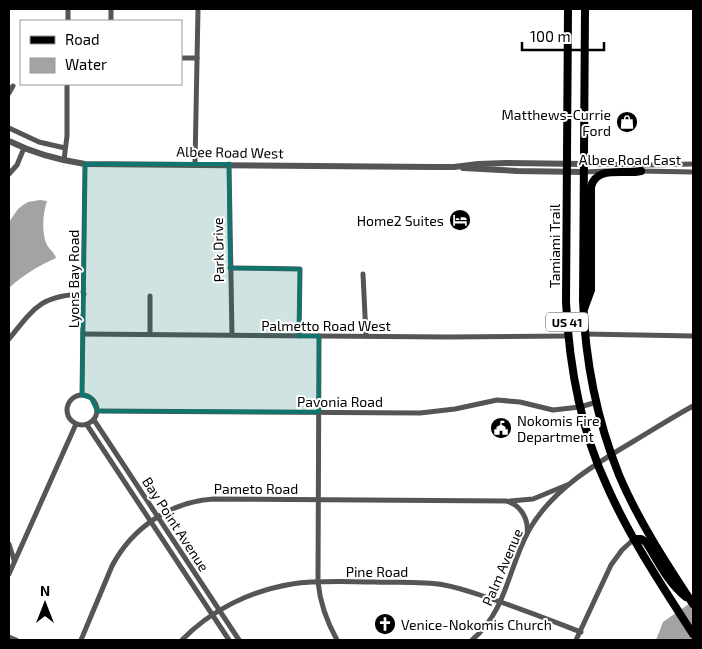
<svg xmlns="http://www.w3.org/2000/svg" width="702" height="649" viewBox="0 0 702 649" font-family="'Exo 2',sans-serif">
<rect width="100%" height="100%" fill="#fff"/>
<g fill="#a3a3a3">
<path d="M40 200 47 201C43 213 41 232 47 245 50 250 54 252 56 258 38 266 23 275 9 288V222L18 209 23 205 28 202Z"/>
<path d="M693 601V640H656L663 622Z"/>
</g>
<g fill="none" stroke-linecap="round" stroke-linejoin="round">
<g stroke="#555" stroke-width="5">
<path d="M68 21V9"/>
<path d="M111 21V9"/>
<path d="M181 58H197"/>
<path d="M9 93 13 86"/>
<path d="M9 128 39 142 65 148"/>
<path d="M64 160 67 136V84"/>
<path d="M195 164 198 9"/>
<path d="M229 164 232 335"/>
<path d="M584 164 647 165 693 164"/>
<path d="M639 171 693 172"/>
<path d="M584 172 606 171"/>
<path d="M9 174 17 165 24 148"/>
<path d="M230 268 300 269 299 336"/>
<path d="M363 274 366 336"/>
<path d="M83 334 448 337 568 336"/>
<path d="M150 334V296"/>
<path d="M584 334 693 336"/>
<path d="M319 336 318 582C320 603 327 622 337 640"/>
<path d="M9 339C34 308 41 295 84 294"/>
<circle cx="82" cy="410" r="15"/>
<path d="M82 395 85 164"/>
<path d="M97 411 420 413 455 409 497 400 520 402 553 410 580 407 597 402"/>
<path d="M94 420 239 640"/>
<path d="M87 425 229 640"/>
<path d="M510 501 533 499 567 485"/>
<path d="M9 544 14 560"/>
<path d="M9 574 76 424"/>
<path d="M9 637 16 640"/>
<path d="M81 640 112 566C132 528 170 502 213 499L506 501C520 504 529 519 527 533"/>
<path d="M182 640C211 610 250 591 292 584 319 580 348 582 375 582 398 583 422 581 444 585 456 587 468 591 480 595 514 606 547 619 581 632"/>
<path d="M472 640C506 612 508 569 528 532 550 491 595 464 634 441 654 429 673 417 693 406"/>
<path d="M576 640 611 565 622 550 634 539"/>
</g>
<g stroke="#555" stroke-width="6">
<path d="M9 141C33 153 58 160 85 164L434 167H454L478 164 506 163 584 164"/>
<path d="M463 168 517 171 584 172"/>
</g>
<g stroke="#000" stroke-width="8">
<path d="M568 9 566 302C569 365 580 428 607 486 630 538 662 586 693 634"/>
<path d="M585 9 583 300C585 359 597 420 619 475 638 520 666 563 693 604"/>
<path d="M584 309 591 290V187C596 165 624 175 641 171"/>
<path d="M634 539H641L646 542C658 561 668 583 686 597"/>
</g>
</g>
<path fill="#0f766e" fill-opacity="0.2" stroke="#0f766e" stroke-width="4" stroke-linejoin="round" d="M85 164H229L230 268 300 269 299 336H319V412L97 411 91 398 82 395Z"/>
<defs>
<g id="shop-disc" transform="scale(1.125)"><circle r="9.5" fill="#000" stroke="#fff"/><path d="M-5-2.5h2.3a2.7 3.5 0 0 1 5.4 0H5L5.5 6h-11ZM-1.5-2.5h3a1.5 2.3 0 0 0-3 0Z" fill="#fff"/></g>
<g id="hotel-disc" transform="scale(1.125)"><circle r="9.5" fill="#000" stroke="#fff"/><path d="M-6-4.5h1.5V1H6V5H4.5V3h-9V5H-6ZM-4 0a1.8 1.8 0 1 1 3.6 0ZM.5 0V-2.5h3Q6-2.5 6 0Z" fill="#fff"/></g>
<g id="civic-disc" transform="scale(1.125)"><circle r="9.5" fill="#000" stroke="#fff"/><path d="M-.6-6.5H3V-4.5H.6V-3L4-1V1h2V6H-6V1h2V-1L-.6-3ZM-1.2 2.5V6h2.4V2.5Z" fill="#fff"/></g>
<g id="church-disc" transform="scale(1.125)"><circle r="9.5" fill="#000" stroke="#fff"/><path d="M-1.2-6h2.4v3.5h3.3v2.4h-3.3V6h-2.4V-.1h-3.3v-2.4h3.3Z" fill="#fff"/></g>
</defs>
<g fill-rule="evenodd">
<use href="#shop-disc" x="627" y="122"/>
<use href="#hotel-disc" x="460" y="220"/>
<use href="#civic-disc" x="501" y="428"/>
<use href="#church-disc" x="385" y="624"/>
</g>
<g text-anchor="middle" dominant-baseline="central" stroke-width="4" stroke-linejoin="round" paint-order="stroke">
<rect fill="#fff" stroke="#4c4c4c" stroke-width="1" x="546" y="312.5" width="42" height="19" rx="4"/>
<g font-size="12" font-weight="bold" fill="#000">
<text x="567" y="322">US 41</text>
</g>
<g font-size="14" fill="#000" stroke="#fff" text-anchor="end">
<text x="611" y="114">Matthews-Currie<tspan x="611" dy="16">Ford</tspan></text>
<text x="444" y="220">Home2 Suites</text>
<text x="517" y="420" text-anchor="start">Nokomis Fire<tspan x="517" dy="16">Department</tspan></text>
<text x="401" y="624" text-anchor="start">Venice-Nokomis Church</text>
</g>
<g font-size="14" fill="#000" stroke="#fff">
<text transform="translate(230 152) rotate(1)">Albee Road West</text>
<text x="630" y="159">Albee Road East</text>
<text transform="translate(554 246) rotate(-90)">Tamiami Trail</text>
<text transform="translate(218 250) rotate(-91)">Park Drive</text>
<text transform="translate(73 279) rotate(-90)">Lyons Bay Road</text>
<text x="326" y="325">Palmetto Road West</text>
<text x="340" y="401">Pavonia Road</text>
<text x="256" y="488">Pameto Road</text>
<text transform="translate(176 524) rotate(57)">Bay Point Avenue</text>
<text transform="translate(502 567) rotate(-67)">Palm Avenue</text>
<text x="377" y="571">Pine Road</text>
</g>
</g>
<rect width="702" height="649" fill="none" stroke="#000000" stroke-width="20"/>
<rect x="20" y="20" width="162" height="65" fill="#ffffff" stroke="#999999"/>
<rect x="30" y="36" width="25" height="8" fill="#000000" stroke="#999999"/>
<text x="65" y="45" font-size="15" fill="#000000">Road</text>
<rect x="30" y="58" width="25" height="15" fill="#a3a3a3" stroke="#999999"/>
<text x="65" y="70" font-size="15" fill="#000000">Water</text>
<g transform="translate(45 604)" stroke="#ffffff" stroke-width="4" paint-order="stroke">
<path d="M0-4L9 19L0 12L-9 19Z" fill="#000000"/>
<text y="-8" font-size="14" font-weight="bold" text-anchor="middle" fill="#000000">N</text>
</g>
<path d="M522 42v8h82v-8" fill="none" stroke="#000000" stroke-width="2.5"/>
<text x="530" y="42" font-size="15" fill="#000000" stroke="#ffffff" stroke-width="4" paint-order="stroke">100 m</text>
</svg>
